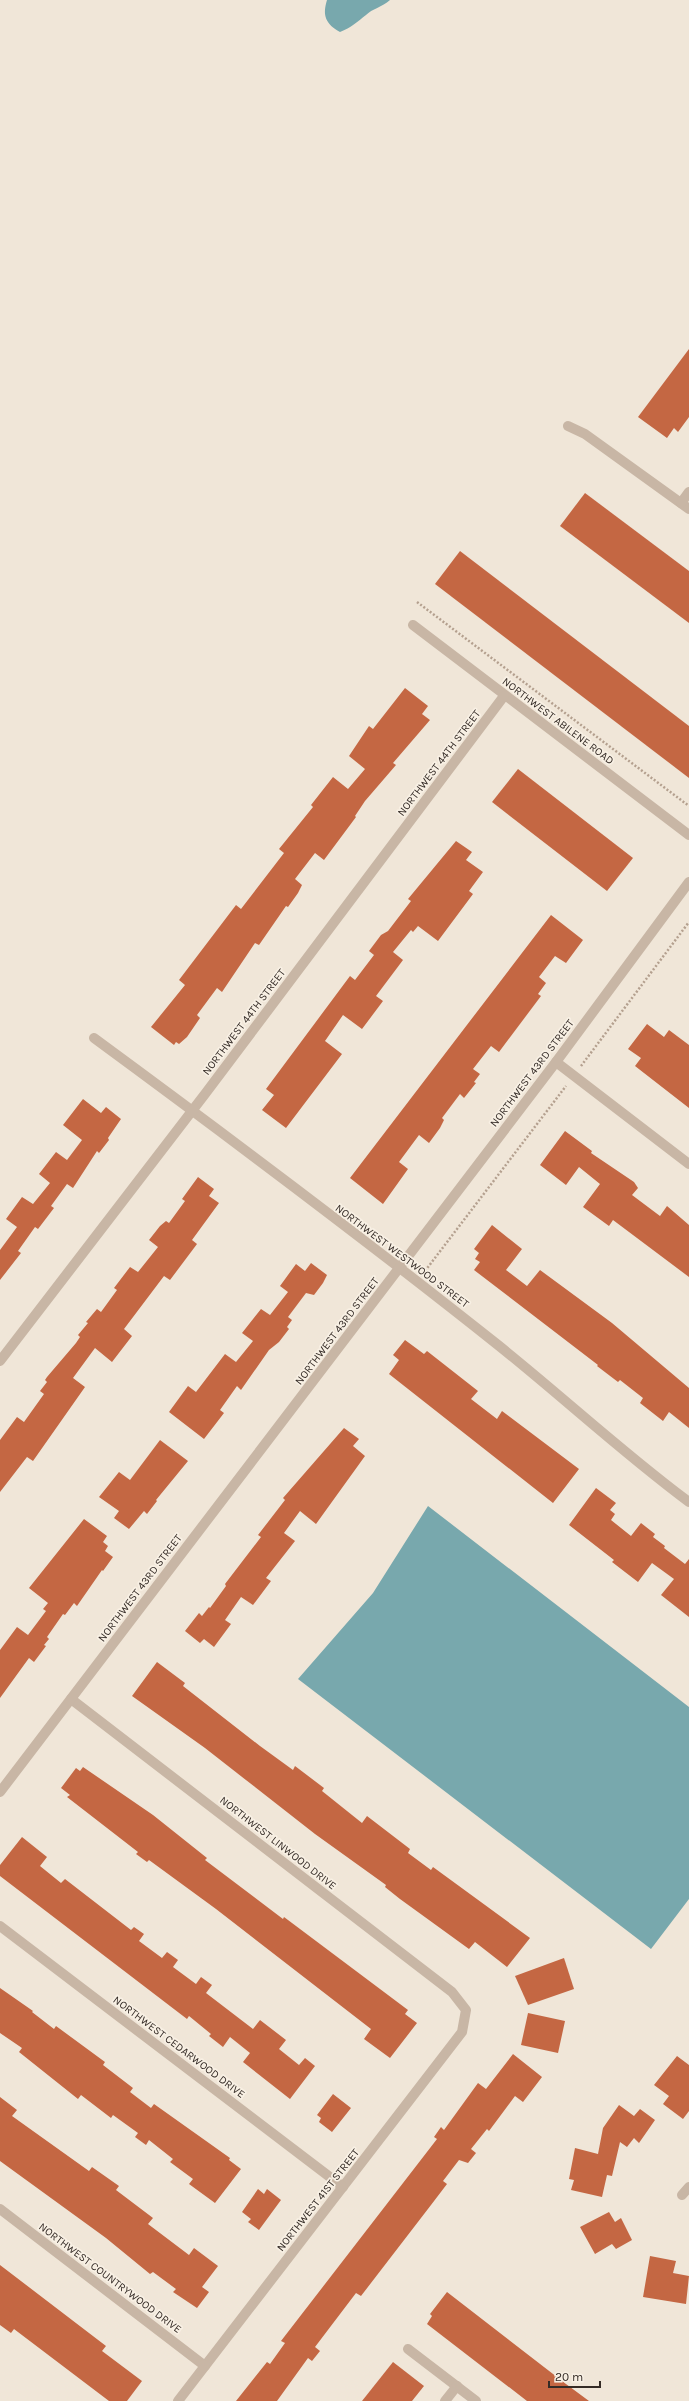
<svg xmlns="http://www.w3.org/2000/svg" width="689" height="2401" viewBox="0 0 689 2401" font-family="Karla,sans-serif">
<rect width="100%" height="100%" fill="#f0e6d8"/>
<g fill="#78a8ad">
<path d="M327 0H390C382 7 372 9 366 15 358 21 351 28 340 32 326 24 322 16 327 0Z"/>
<path d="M428 1506 689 1707V1899L651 1949 298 1679 373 1593Z"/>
</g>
<g fill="#c46743">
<path d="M689 349V417L678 432 674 428 667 438 638 417Z"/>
<path d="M585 493 689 571V623L560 526Z"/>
<path d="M460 551 689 726V778L435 584Z"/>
<path d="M405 688 428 706 422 714 430 720 393 763 396 765 365 801 355 816 356 817 324 860 315 853 295 879 302 885 298 893 288 907 286 906 259 945 255 943 222 992 217 988 197 1015 200 1018 187 1037 179 1044 176 1042 174 1045 151 1027 185 985 179 980 236 905 241 909 284 853 279 849 313 807 311 805 333 777 348 789 365 769 349 756 369 726 373 729Z"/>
<path d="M518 769 633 858 607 891 492 802Z"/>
<path d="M456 841 472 852 466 860 483 872 469 891 473 894 438 941 418 926 413 932 411 930 393 952 403 960 376 996 383 1001 362 1029 343 1015 325 1041 342 1054 286 1128 262 1110 274 1095 266 1089 350 976 355 980 374 955 369 951 381 935 388 931 411 901 408 899Z"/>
<path d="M551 915 583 940 566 963 555 956 539 977 546 983 538 994 541 996 499 1052 491 1046 473 1069 480 1074 474 1082 476 1083 464 1098 460 1094 442 1118 444 1120 440 1128 429 1143 419 1135 399 1162 408 1169 383 1204 350 1178Z"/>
<path d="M647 1024 664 1037 669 1030 689 1045V1108L635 1066 641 1058 628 1049Z"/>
<path d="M83 1099 101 1113 106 1107 121 1119 108 1138 109 1140 99 1153 97 1151 73 1188 67 1184 51 1206 54 1208 38 1229 35 1227 18 1251 21 1253 0 1280V1250L17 1227 6 1219 22 1197 33 1204 50 1183 39 1174 56 1152 67 1160 82 1140 63 1125Z"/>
<path d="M565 1131 592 1151 591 1153 634 1182 638 1188 632 1195 660 1216 667 1206 689 1225V1277L613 1220 609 1226 583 1207 600 1184 579 1167 566 1185 540 1165Z"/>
<path d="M198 1177 214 1189 209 1196 219 1203 192 1240 197 1244 170 1280 164 1276 124 1329 132 1336 112 1362 95 1348 73 1378 85 1387 33 1461 27 1457 0 1492V1440L17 1417 24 1422 44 1394 40 1391 47 1382 45 1380 47 1377 76 1343 80 1337 78 1335 88 1323 86 1322 97 1309 101 1312 117 1290 114 1288 130 1267 138 1272 158 1247 149 1240 160 1226 166 1221 169 1223 185 1201 182 1199Z"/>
<path d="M492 1225 522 1249 506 1270 527 1286 540 1270 612 1323 689 1388V1428L669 1412 663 1421 640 1403 643 1398 620 1380 618 1382 597 1366 598 1365 474 1270 480 1262 475 1259 479 1253 474 1249Z"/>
<path d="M311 1263 327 1275 323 1283 314 1295 306 1293 288 1317 292 1320 287 1327 289 1329 279 1342 269 1350 241 1390 237 1386 220 1410 224 1413 204 1439 169 1412 188 1386 196 1392 225 1354 236 1362 253 1341 242 1333 261 1309 270 1315 288 1292 280 1286 296 1264 305 1271Z"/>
<path d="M405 1340 424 1354 427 1351 478 1391 471 1399 497 1419 502 1411 579 1469 553 1503 389 1374 399 1360 393 1355Z"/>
<path d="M344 1428 359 1439 353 1446 365 1456 316 1524 300 1511 284 1533 295 1541 266 1578 271 1581 253 1605 241 1597 225 1620 231 1624 214 1647 204 1639 200 1643 185 1631 199 1613 202 1616 209 1607 210 1608 226 1586 225 1584 261 1537 258 1535 285 1500 283 1498Z"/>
<path d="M160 1440 188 1461 156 1500 157 1501 147 1514 144 1511 129 1529 114 1518 119 1511 99 1497 119 1472 130 1480Z"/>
<path d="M596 1488 616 1503 610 1510 615 1514 611 1520 631 1536 641 1523 655 1534 653 1537 665 1546 664 1548 685 1564 689 1559V1617L661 1595 674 1579 652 1563 638 1582 612 1562 614 1560 569 1525Z"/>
<path d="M84 1519 107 1536 103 1542 108 1546 105 1551 113 1557 103 1571 102 1570 77 1606 74 1603 65 1615 63 1614 47 1637 49 1639 44 1645 46 1646 34 1662 29 1658 0 1698V1650L17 1627 28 1635 46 1611 43 1609 48 1603 29 1588Z"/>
<path d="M157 1662 185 1683 183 1686 260 1746 293 1770 295 1766 324 1788 322 1791 362 1823 367 1816 410 1849 408 1853 431 1870 433 1867 530 1938 507 1967 475 1942 469 1949 400 1899 385 1887 386 1885 315 1834 205 1748 132 1696Z"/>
<path d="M83 1767 153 1815 207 1858 205 1860 283 1919 284 1917 408 2010 405 2014 417 2023 390 2058 364 2039 371 2029 216 1909 149 1860 147 1862 136 1854 138 1852 67 1797 70 1795 61 1788 76 1768 80 1771Z"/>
<path d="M22 1837 47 1857 40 1866 61 1883 65 1879 131 1930 134 1927 144 1934 139 1941 162 1958 167 1952 178 1960 173 1967 196 1984 201 1977 212 1985 206 1993 253 2029 260 2020 286 2040 279 2049 299 2065 305 2058 315 2066 290 2099 243 2062 250 2053 230 2037 223 2047 209 2036 211 2034 189 2016 187 2019 0 1876V1865Z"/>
<path d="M564 1958 574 1989 528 2005 515 1976Z"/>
<path d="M0 1988 33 2011 32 2012 54 2029 56 2026 105 2062 103 2065 133 2088 130 2092 151 2108 154 2104 230 2158 229 2160 241 2169 215 2203 189 2184 193 2179 170 2162 173 2159 149 2140 146 2145 135 2137 138 2133 113 2115 111 2118 81 2095 78 2099 19 2052 22 2048 0 2033Z"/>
<path d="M528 2013 565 2021 558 2053 521 2045Z"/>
<path d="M513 2054 542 2077 523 2102 515 2096 489 2131 487 2129 471 2149 476 2153 468 2163 459 2160 443 2181 447 2184 431 2205 361 2296 356 2293 315 2347 320 2351 312 2361 308 2358 277 2401H236L267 2362 270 2364 285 2343 281 2341 437 2139 434 2137 441 2127 444 2130 478 2083 486 2089Z"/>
<path d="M677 2056 689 2065V2111L683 2119 663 2104 669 2096 654 2085Z"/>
<path d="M333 2094 351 2108 332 2132 319 2122 321 2118 317 2115Z"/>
<path d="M0 2097 17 2110 12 2116 89 2171 92 2167 119 2186 116 2190 153 2218 148 2224 189 2255 194 2248 218 2266 202 2287 209 2292 197 2308 173 2292 176 2289 153 2272 150 2274 106 2238 0 2161Z"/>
<path d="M619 2105 634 2116 640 2109 655 2120 639 2143 634 2138 627 2147 620 2142 612 2176 607 2175 602 2197 571 2190 574 2180 569 2179 575 2148 598 2154 603 2128Z"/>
<path d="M258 2189 264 2194 267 2189 281 2200 259 2230 248 2222 251 2219 242 2212Z"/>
<path d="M609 2212 615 2222 621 2218 632 2240 616 2249 612 2244 595 2254 580 2227Z"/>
<path d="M650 2256 676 2261 673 2273 689 2276 686 2304 643 2297Z"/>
<path d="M0 2265 106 2346 102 2351 142 2381 127 2401H109L14 2329 11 2333 0 2325Z"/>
<path d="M447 2292 566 2384 589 2401H527L427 2324 432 2316 430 2314Z"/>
<path d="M393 2362 424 2386 412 2401H362Z"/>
</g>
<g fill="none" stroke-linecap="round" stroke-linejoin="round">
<g stroke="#b4a08f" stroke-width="2.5" stroke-dasharray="2 2" stroke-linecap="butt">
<path d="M417 602 689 806"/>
<path d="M581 1066 689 922"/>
<path d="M425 1271 566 1086"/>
</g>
<g stroke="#c8b6a5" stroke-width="10">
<path d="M568 426 585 434 689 509"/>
<path d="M681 503 689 492"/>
<path d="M413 625 689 835"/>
<path d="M94 1038C230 1138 366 1240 498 1345 563 1397 623 1453 689 1502"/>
<path d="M556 1062 689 1164"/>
<path d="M0 1361 205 1094 504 696"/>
<path d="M71 1699 452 1992 466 2010 462 2032 178 2401"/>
<path d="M0 1792 556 1062 689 882"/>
<path d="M0 1926 343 2187"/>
<path d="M682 2195 689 2187"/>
<path d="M0 2209 205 2366"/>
<path d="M408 2349 476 2401"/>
<path d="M445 2401 457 2386"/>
</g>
</g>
<g text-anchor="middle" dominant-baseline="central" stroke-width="3.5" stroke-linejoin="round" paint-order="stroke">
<g font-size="11" fill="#342b26" stroke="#f8f0e4">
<text transform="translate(558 721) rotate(37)">NORTHWEST ABILENE ROAD</text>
<text transform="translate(439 763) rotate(-53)">NORTHWEST 44TH STREET</text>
<text transform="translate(244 1022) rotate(-53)">NORTHWEST 44TH STREET</text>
<text transform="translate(532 1073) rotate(-53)">NORTHWEST 43RD STREET</text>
<text transform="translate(402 1256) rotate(37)">NORTHWEST WESTWOOD STREET</text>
<text transform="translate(337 1331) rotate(-53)">NORTHWEST 43RD STREET</text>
<text transform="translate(140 1588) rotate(-53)">NORTHWEST 43RD STREET</text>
<text transform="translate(278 1843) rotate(38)">NORTHWEST LINWOOD DRIVE</text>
<text transform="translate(179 2047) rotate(37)">NORTHWEST CEDARWOOD DRIVE</text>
<text transform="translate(318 2200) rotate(-52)">NORTHWEST 41ST STREET</text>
<text transform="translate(110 2278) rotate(37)">NORTHWEST COUNTRYWOOD DRIVE</text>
</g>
</g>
<path d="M549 2381v6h51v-6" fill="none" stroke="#342b26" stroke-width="2"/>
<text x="555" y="2381" font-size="12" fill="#342b26" stroke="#f8f0e4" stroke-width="3" paint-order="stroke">20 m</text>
</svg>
